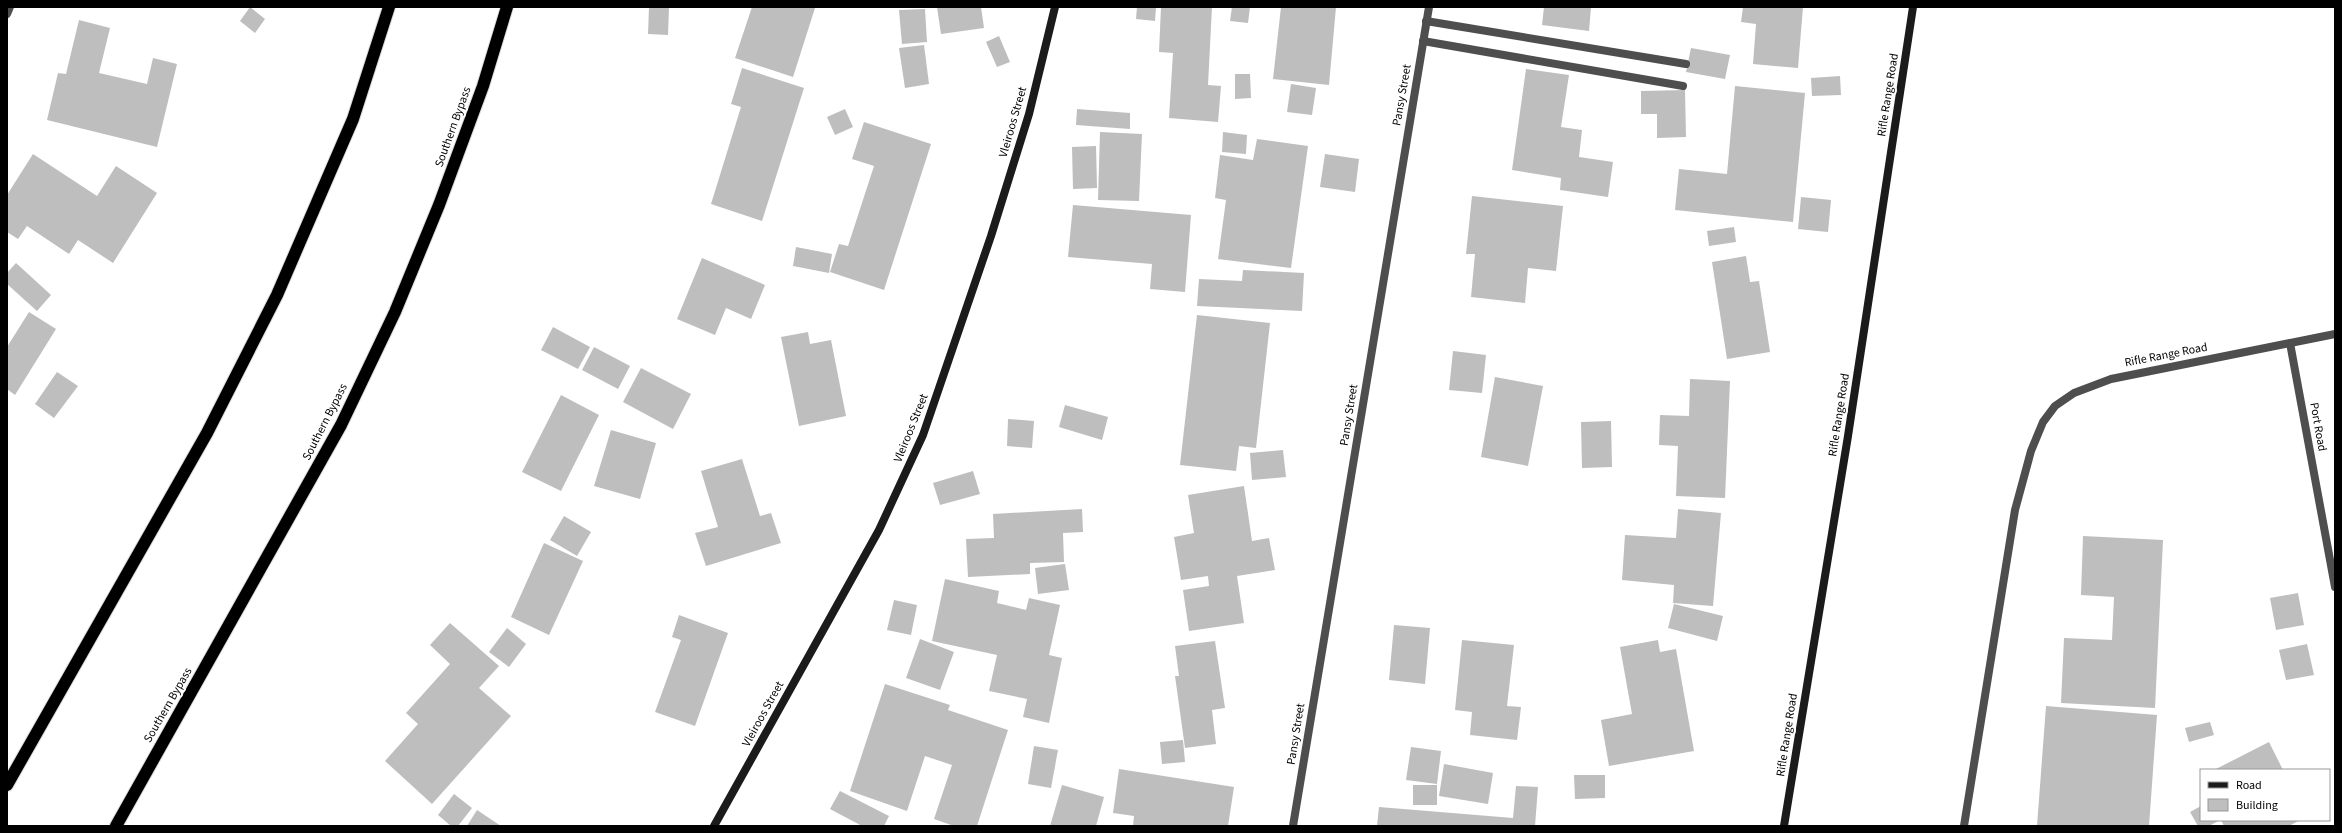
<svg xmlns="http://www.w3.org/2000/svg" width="2342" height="833" viewBox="0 0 2342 833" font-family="'Source Sans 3',sans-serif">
<rect width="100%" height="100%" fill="#fff"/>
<g fill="#bebebe">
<path d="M250 7 265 19 255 33 240 21Z"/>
<path d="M649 7H669L668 35 648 34Z"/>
<path d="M752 7 815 8 793 77 735 58Z"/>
<path d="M937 7H981L984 28 941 34Z"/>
<path d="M1137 7H1156L1155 21 1136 19Z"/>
<path d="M1161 7H1212L1208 85 1221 86 1218 122 1169 118 1173 53 1159 52Z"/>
<path d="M1232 7H1250L1248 23 1230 21Z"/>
<path d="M1281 7H1336L1329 85 1273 79Z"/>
<path d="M1544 7H1591L1589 31 1542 25Z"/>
<path d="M1743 7H1803L1798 68 1753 64 1756 24 1741 22Z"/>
<path d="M925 9 927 42 902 44 899 10Z"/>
<path d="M79 20 110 28 99 73 147 84 153 58 177 64 157 147 47 120 58 73 66 74Z"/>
<path d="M999 36 1010 62 997 67 986 42Z"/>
<path d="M924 45 929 84 905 88 899 48Z"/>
<path d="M1691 48 1730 55 1725 79 1686 72Z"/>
<path d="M742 68 804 88 762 221 711 204 741 107 731 104Z"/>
<path d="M1526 69 1569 75 1561 127 1582 130 1579 157 1613 162 1608 197 1560 190 1561 178 1512 170Z"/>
<path d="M1235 74H1250L1251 98 1235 99Z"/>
<path d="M1840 76 1841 95 1812 96 1811 78Z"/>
<path d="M1291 84 1316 88 1312 115 1287 112Z"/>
<path d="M1735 86 1805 93 1793 222 1675 210 1679 169 1727 174Z"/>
<path d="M1685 90 1686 137 1657 138V114H1641V91Z"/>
<path d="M845 109 853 127 835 135 827 117Z"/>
<path d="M1077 109 1130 113V129L1076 125Z"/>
<path d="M864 122 931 144 884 290 830 272 839 244 848 246 874 166 852 159Z"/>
<path d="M1100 132 1142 134 1139 201 1098 200Z"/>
<path d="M1223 132 1247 135 1246 154 1222 152Z"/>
<path d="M1257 139 1308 146 1291 268 1218 259 1226 200 1215 198 1220 155 1253 160Z"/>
<path d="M1096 146 1097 188 1073 189 1072 147Z"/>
<path d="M33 154 97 196 116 166 157 193 113 263 78 240 69 254 27 226 18 239 7 232V195Z"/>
<path d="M1325 154 1359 159 1355 192 1320 187Z"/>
<path d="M1472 196 1563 206 1556 271 1528 268 1525 303 1471 297 1475 254H1466Z"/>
<path d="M1801 197 1831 200 1828 232 1798 229Z"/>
<path d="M1073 205 1191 215 1185 292 1150 289 1152 264 1068 257Z"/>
<path d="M1734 227 1736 242 1709 246 1707 231Z"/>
<path d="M796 247 832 254 829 273 793 266Z"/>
<path d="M1746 256 1750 282 1759 281 1770 352 1727 359 1712 262Z"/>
<path d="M702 258 765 285 751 319 726 308 715 335 677 319Z"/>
<path d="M16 263 51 295 37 311 7 284V273Z"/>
<path d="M1243 270 1304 273 1302 311 1197 306 1199 279 1242 281Z"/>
<path d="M29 312 56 329 15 395 7 389V347Z"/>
<path d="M1197 315 1270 323 1256 448 1239 446 1236 471 1180 465Z"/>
<path d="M553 327 590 347 578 369 541 350Z"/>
<path d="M808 332 810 344 831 340 846 416 799 426 781 337Z"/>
<path d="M594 347 630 366 618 389 582 370Z"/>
<path d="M1453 351 1486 355 1482 393 1449 390Z"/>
<path d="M641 368 691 394 673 429 623 402Z"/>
<path d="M57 372 78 386 54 418 35 404Z"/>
<path d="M1495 377 1543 386 1528 466 1481 457Z"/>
<path d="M1690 379 1730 381 1725 498 1676 496 1678 446 1659 445 1660 415 1689 416Z"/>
<path d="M561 395 599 415 561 491 522 472Z"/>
<path d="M1065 405 1108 417 1102 440 1059 427Z"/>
<path d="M1008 419 1034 421 1032 448 1007 446Z"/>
<path d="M1611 421 1612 467 1582 468 1581 422Z"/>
<path d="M611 430 656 443 640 499 594 486Z"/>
<path d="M1283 450 1286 477 1252 480 1250 453Z"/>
<path d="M742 459 760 516 771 513 781 543 706 566 695 533 718 527 701 471Z"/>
<path d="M973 471 980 494 940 505 933 483Z"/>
<path d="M1244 486 1252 541 1269 538 1275 570 1237 576 1244 623 1189 631 1183 590 1209 586 1208 576 1181 580 1174 537 1194 533 1188 495Z"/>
<path d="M1082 509 1083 532 1063 533 1064 562 1030 563V574L968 577 966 539 994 538 993 514Z"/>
<path d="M1678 509 1721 513 1713 606 1673 603 1674 585 1622 580 1625 535 1676 538Z"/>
<path d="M564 516 591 532 577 556 550 540Z"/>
<path d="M2083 536 2163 540 2155 708 2061 703 2064 638 2112 640 2114 597 2081 595Z"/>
<path d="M544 543 583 561 549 635 511 617Z"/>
<path d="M1065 564 1069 590 1038 594 1035 568Z"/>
<path d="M945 579 999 591 997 603 1026 610 1029 598 1060 605 1049 655 1062 658 1049 723 1023 717 1027 699 989 691 997 655 932 641Z"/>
<path d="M2298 593 2304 625 2276 630 2270 598Z"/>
<path d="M894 600 917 605 911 635 887 630Z"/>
<path d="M1674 604 1723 616 1717 641 1668 628Z"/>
<path d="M679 615 728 633 695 726 655 712 681 640 672 637Z"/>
<path d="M450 623 499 666 479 688 511 716 432 804 385 761 418 724 406 713 450 664 430 645Z"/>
<path d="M1394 625 1430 628 1425 684 1389 680Z"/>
<path d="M507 628 526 644 509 667 489 652Z"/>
<path d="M920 639 954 652 940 690 906 678Z"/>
<path d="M1462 640 1514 645 1507 706 1521 707 1517 740 1470 735 1472 712 1455 710Z"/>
<path d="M1658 640 1660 652 1676 649 1694 751 1609 766 1601 720 1632 714 1620 647Z"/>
<path d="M1215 641 1225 708 1212 710 1216 744 1185 748 1175 676H1179L1175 646Z"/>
<path d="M2307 644 2314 675 2286 680 2279 650Z"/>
<path d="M885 684 950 705 948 710 1008 730 977 826H954L934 819 952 765 925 756 907 811 850 791Z"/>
<path d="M2046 706 2157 715 2149 826H2037Z"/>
<path d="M2210 722 2214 735 2189 742 2185 728Z"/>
<path d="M1183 740 1185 762 1162 764 1160 742Z"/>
<path d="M2269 742 2283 770H2214Z"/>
<path d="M1034 746 1058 750 1051 788 1028 784Z"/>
<path d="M1411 747 1441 751 1437 784 1406 780Z"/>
<path d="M1444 764 1493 773 1488 804 1439 796Z"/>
<path d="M1119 769 1234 787 1228 826H1133L1134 816 1113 813Z"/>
<path d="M1574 775H1605V798L1575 799Z"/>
<path d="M1062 785 1104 797 1096 826H1050Z"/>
<rect x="1413" y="785" width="24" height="20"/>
<path d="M1516 786 1538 787 1535 826H1377L1379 807 1513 818Z"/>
<path d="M840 791 889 816 884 826H862L830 809Z"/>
<path d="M454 794 472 808 458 826H451L438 815Z"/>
<path d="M2201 806V820H2220L2209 826H2198L2190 812Z"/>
<path d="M477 810 501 826H467Z"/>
<path d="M2221 820H2300L2289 826H2224Z"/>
</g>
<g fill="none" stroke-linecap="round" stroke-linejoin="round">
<g stroke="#dbdbdb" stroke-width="14">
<g id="highway">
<path d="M7 785 207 433 277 295 353 119 389 7"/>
<path d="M116 826 341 425 395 312 439 205 483 86 507 7"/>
</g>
</g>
<g stroke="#4e4e4e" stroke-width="8">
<path d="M1426 21 1686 64"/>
<path d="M1423 41 1683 86"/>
</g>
<g stroke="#4e4e4e" stroke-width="8">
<path d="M7 14 10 7"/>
<path d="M2290 343 2335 587"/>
<path d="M1293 826 1429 7"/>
<path d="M1964 826 2015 510 2031 451 2043 422 2055 406 2074 393 2111 379 2335 334"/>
</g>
<g stroke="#1b1b1b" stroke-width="8">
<path d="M714 826 879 530 923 435 991 236 1029 114 1055 7"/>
<path d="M1784 826 1848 436 1913 7"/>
</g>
<use href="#highway" stroke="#000" stroke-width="12"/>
</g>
<g text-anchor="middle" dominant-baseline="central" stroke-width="4" stroke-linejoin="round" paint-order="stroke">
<g font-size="12" fill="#000" stroke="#fff">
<text transform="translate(1402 95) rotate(-80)">Pansy Street</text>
<text transform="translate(1888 95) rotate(-81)">Rifle Range Road</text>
<text transform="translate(1013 122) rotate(-74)">Vleiroos Street</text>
<text transform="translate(453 127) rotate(-70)">Southern Bypass</text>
<text transform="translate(2166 355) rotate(-11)">Rifle Range Road</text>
<text transform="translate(1349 415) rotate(-81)">Pansy Street</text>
<text transform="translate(1839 415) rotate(-81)">Rifle Range Road</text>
<text transform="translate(325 422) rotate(-63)">Southern Bypass</text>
<text transform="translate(2318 427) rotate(80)">Port Road</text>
<text transform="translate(911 428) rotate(-68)">Vleiroos Street</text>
<text transform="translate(168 705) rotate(-60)">Southern Bypass</text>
<text transform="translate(763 714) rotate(-61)">Vleiroos Street</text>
<text transform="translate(1296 734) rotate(-81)">Pansy Street</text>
<text transform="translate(1787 735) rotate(-81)">Rifle Range Road</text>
</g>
</g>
<rect width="2342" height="833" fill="none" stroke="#000000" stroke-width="16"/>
<rect x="2200" y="769" width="130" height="52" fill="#ffffff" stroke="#999999"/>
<rect x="2208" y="782" width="20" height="6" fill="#1b1b1b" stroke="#999999"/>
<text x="2236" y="789" font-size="12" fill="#000000">Road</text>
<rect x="2208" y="799" width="20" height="12" fill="#bebebe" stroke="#999999"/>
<text x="2236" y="809" font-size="12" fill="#000000">Building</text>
</svg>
